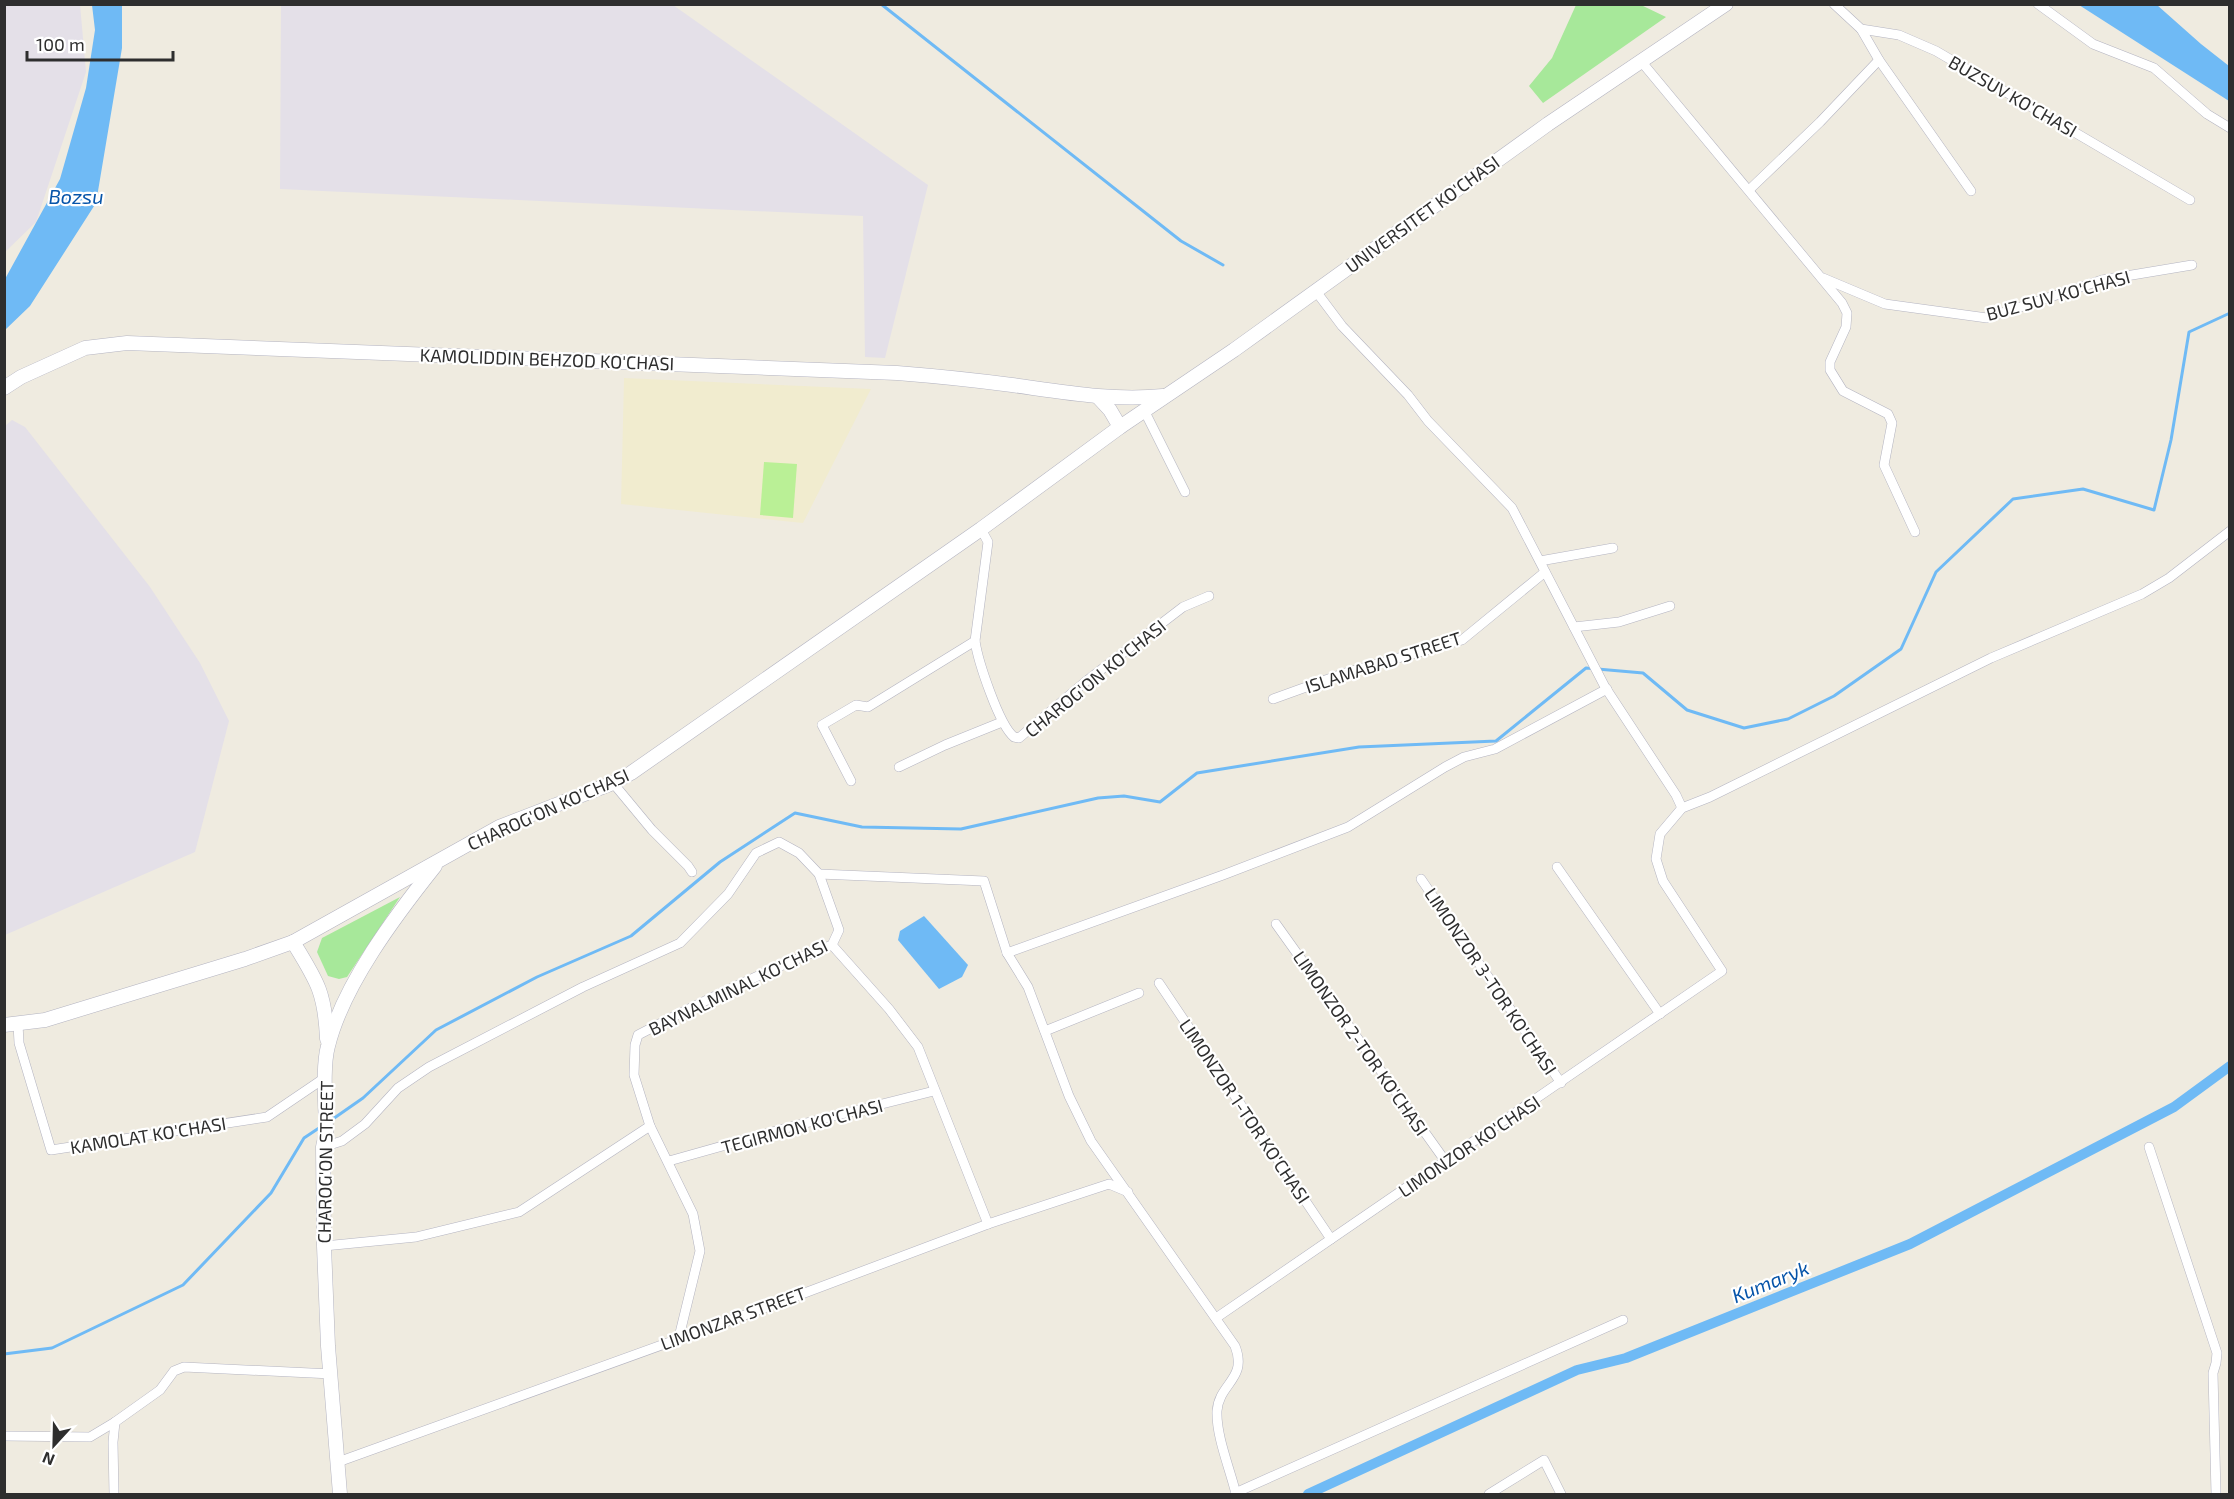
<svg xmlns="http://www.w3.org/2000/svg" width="2234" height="1499" viewBox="0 0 2234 1499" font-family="'Exo 2',sans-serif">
<rect width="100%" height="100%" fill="#efebe0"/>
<g fill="#e4e0e8">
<path d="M5 4 80 5 86 72 36 222 5 252Z"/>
<path d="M281 5H673L928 185 885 358 865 357 863 216 280 189Z"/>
<path d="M12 420 25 427 150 587 200 663 229 721 195 852 5 935 4 427Z"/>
</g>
<path fill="#f1eccf" d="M624 378 871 389 803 523 621 504Z"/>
<g fill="#a7e89a">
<path d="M1576 5H1641L1666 17 1543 103 1529 86 1552 58Z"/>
<path d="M400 897 347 977 339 979 328 976 317 952 322 938Z"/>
</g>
<path fill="#baf096" d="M764 462 797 464 793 518 760 515Z"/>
<g fill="#6fbaf5">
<path d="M92 5H122V48L96 203 30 306 5 330V279L60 179 86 88 95 30Z"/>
<path d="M2079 5H2157L2201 44 2229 66V101Z"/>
<path d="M924 916 968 965 962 977 939 989 898 940 900 931Z"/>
</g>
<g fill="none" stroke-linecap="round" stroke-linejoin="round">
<g stroke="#6fbaf5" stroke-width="3">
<path d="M881 4 1181 241 1223 265"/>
<path d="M330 1121 363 1098 436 1030 537 977 631 936 720 862 795 813 862 827 961 829 1098 798 1124 796 1160 802 1197 773 1359 747 1496 741 1586 668 1643 673 1687 710 1744 728 1788 719 1834 696 1901 649 1936 572 2013 499 2083 489 2154 510 2171 440 2189 332 2230 313"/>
<path d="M4 1354 52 1348 183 1285 271 1193 304 1138 322 1126"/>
</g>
<path stroke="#6fbaf5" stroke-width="10" d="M1308 1494 1577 1370 1626 1358 1910 1244 2174 1107 2230 1066"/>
<g stroke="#b4b4c1" stroke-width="10">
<g id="minor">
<path d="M1834 4 1861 29 1899 35 1936 51 2190 200"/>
<path d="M2038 4 2093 44 2154 68 2207 114 2230 128"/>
<path d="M1861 29 1879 60 1971 191"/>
<path d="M1640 60 1842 303 1847 313 1846 327 1830 362V370L1843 391 1888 414 1892 423 1884 465 1915 532"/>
<path d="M1749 190 1820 122 1879 60"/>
<path d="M1823 278 1885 304 1987 318 2102 280 2192 265"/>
<path d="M1315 290 1342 326 1408 395 1428 421 1512 508 1605 687 1676 795 1682 808"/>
<path d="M1144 410 1185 492"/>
<path d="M981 529 988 542 975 641C978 661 999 725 1014 737L1019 738 1085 682 1183 607 1209 596"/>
<path d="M1540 561 1613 548"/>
<path d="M1574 627 1619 622 1670 606"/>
<path d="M1273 699 1345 673 1462 640 1545 572"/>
<path d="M899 767 945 745 1002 722"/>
<path d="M851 781 822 725 856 705 868 707 975 641"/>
<path d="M613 783 652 830 688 866 692 872"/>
<path d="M1557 867 1660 1014"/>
<path d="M819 874 984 881 1007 953 1028 987 1069 1096 1091 1141 1235 1346C1248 1379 1219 1383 1217 1411 1216 1436 1230 1469 1236 1494"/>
<path d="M1421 879 1561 1083"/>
<path d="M1276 924 1446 1162"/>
<path d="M832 945 889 1009 918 1047 988 1224"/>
<path d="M1007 953 1223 875 1348 827 1445 767 1464 757 1495 749 1607 689"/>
<path d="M1159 983 1331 1239"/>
<path d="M18 1024 19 1043 51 1150 267 1117 326 1077"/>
<path d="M1045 1031 1139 993"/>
<path d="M323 1147 342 1141 365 1124 398 1088 429 1067 583 987 680 943 728 894 756 853 779 842 799 853 819 874 839 930 832 945C766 970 701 1002 638 1035L635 1045 634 1075 650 1126 693 1214 700 1251 679 1337"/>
<path d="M2149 1147 2217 1353 2216 1363 2213 1373 2216 1494"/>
<path d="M669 1161 790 1127 934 1091"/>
<path d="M324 1246 416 1237 519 1212 650 1126"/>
<path d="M1216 1318 1722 971 1663 881 1656 859 1660 834 1682 808 1710 797 1991 658 2142 594 2169 578 2230 531"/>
<path d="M4 1436 90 1437 115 1422 160 1390 174 1371 184 1367 332 1374"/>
<path d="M338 1462 778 1303 988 1224 1109 1184 1128 1192"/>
<path d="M1235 1493 1623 1320"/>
<path d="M114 1494 113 1442 115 1422"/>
<path d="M1489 1494 1544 1460 1561 1494"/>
</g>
</g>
<g stroke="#b4b4c1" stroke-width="15">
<g id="secondary">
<path d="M4 388 21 377 85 348 127 343 897 373C935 376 974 380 1012 385 1063 392 1112 401 1163 396"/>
<path d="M1098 397 1110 410 1120 427"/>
<path d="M293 942C317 981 325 992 327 1039"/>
<path d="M4 1025 45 1020 245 959 293 942 499 827 613 783 631 773 981 529 1120 427 1234 350 1548 124 1726 4"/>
<path d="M340 1494 328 1346 324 1246 323 1147 326 1133C326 1109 322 1068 328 1046 343 985 396 915 435 866"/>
</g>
</g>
<use href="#minor" stroke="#fff" stroke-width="9"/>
<use href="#secondary" stroke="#fff" stroke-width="14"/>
</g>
<g text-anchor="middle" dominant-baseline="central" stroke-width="4.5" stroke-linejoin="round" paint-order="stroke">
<g font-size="18" fill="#2e2e2e" stroke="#fff">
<text transform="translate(2013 96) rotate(30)">BUZSUV KO'CHASI</text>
<text transform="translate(1422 214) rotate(-36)">UNIVERSITET KO'CHASI</text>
<text transform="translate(2058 295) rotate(-15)">BUZ SUV KO'CHASI</text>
<text transform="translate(547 359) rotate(2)">KAMOLIDDIN BEHZOD KO'CHASI</text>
<text transform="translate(1383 662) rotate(-18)">ISLAMABAD STREET</text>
<text transform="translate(1095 678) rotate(-39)">CHAROG'ON KO'CHASI</text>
<text transform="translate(548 809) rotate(-24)">CHAROG'ON KO'CHASI</text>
<text transform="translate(1491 981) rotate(56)">LIMONZOR 3-TOR KO'CHASI</text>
<text transform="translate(738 987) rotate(-26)">BAYNALMINAL KO'CHASI</text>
<text transform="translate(1361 1043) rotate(55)">LIMONZOR 2-TOR KO'CHASI</text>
<text transform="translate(1245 1111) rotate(56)">LIMONZOR 1-TOR KO'CHASI</text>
<text transform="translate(802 1126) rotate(-15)">TEGIRMON KO'CHASI</text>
<text transform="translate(148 1135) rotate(-9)">KAMOLAT KO'CHASI</text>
<text transform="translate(1469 1146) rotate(-34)">LIMONZOR KO'CHASI</text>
<text transform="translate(325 1162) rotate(-89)">CHAROG'ON STREET</text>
<text transform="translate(733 1318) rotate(-20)">LIMONZAR STREET</text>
</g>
<g font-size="20" font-style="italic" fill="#0654a9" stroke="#fff">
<text x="76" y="196">Bozsu</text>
<text transform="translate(1770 1281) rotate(-22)">Kumaryk</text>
</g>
</g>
<rect width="2234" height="1499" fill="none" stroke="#2e2e2e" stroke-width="12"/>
<g transform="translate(54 1445) rotate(202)" stroke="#ffffff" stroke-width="4.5" paint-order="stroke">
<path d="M0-4.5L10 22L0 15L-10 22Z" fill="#2e2e2e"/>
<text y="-9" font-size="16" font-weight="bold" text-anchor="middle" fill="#2e2e2e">N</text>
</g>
<path d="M27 51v9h146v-9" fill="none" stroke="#2e2e2e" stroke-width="3"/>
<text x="36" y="51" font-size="18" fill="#2e2e2e" stroke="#ffffff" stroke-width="4.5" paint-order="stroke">100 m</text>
</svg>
